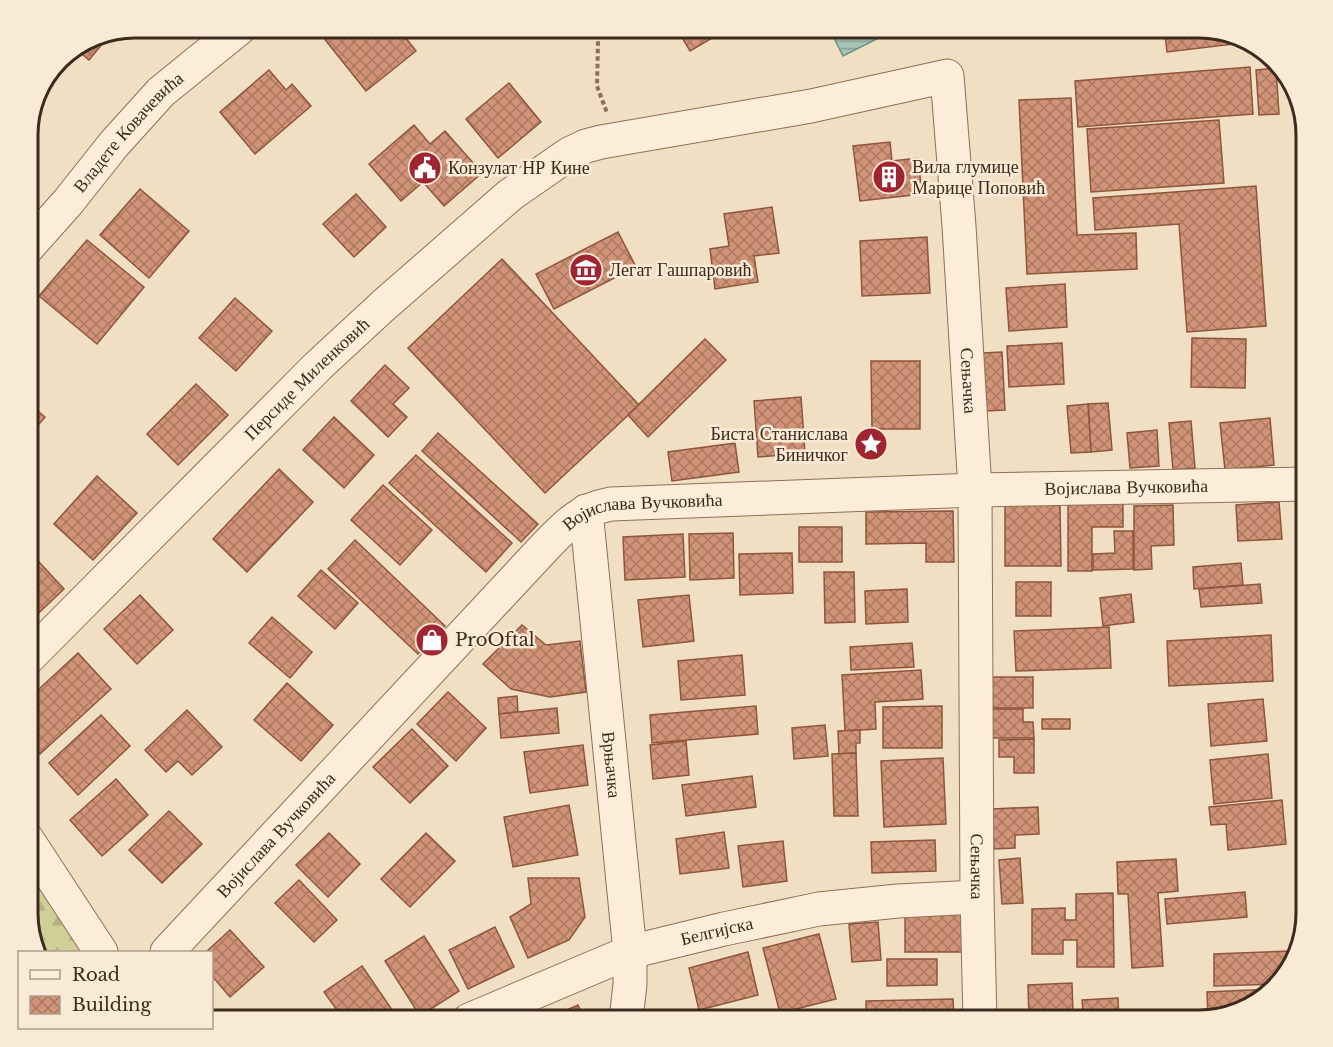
<svg xmlns="http://www.w3.org/2000/svg" width="1333" height="1047" viewBox="0 0 1333 1047" font-family="'Libre Baskerville',serif">
<defs>
<pattern id="forest-firs" width="22" height="20" patternUnits="userSpaceOnUse" patternTransform="scale(1.5)"><rect width="22" height="20" fill="#cfd097"/><path d="M5 1l3.5 6h-7zM16 11l3.5 6h-7z" fill="#b3b382"/></pattern>
<pattern id="water-rules" width="6" height="5" patternUnits="userSpaceOnUse" patternTransform="scale(1.5)"><rect width="6" height="5" fill="#a6c4b8"/><path d="M0 2.5h6" fill="none" stroke="#889f95"/></pattern>
<pattern id="building-cross-hatch" width="8" height="8" patternUnits="userSpaceOnUse" patternTransform="scale(1.5)"><rect width="8" height="8" fill="#d19478"/><path d="M0 0l8 8M0 8l8-8" fill="none" stroke="#ab7962"/></pattern>
</defs>
<rect width="100%" height="100%" fill="#f1dfc4"/>
<path fill="url(#forest-firs)" d="M27 871 82 952H36L27 919Z"/>
<path fill="url(#water-rules)" stroke="#6c9385" stroke-width="1.5" d="M855 27H872L877 39 843 56 834 38Z"/>
<g fill="url(#building-cross-hatch)" stroke="#8e553d" stroke-width="1.5">
<path d="M335 27H397L416 51 366 91 323 37Z"/>
<path d="M676 27H731L690 51Z"/>
<path d="M1164 27H1199L1242 43 1167 52Z"/>
<path d="M108 37 89 60 76 49Z"/>
<path d="M1250 67 1253 114 1078 127 1075 81Z"/>
<path d="M1276 68 1279 114 1259 115 1256 70Z"/>
<path d="M269 70 286 90 292 84 311 106 255 154 220 112Z"/>
<path d="M509 83 541 122 498 158 466 119Z"/>
<path d="M1071 98 1077 235 1136 233 1137 269 1027 274 1019 100Z"/>
<path d="M1219 120 1224 183 1091 192 1087 129Z"/>
<path d="M414 125 430 144 445 131 482 173 444 206 423 182 401 201 369 164Z"/>
<path d="M890 142 892 161 918 158 922 194 860 201 853 146Z"/>
<path d="M1256 186 1266 326 1187 332 1179 224 1095 230 1093 198Z"/>
<path d="M140 189 189 231 149 278 100 235Z"/>
<path d="M356 194 386 227 354 257 323 224Z"/>
<path d="M772 207 779 253 754 256 758 282 715 289 710 249 729 246 724 214Z"/>
<path d="M618 232 636 267 554 309 536 274Z"/>
<path d="M927 237 930 293 862 296 860 241Z"/>
<path d="M87 240 144 287 97 344 39 296Z"/>
<path d="M502 259 639 405 545 493 408 348Z"/>
<path d="M1065 284 1067 327 1009 331 1006 288Z"/>
<path d="M235 298 272 331 236 371 199 338Z"/>
<path d="M1192 338 1246 339 1245 388 1191 387Z"/>
<path d="M705 339 726 360 648 437 628 415Z"/>
<path d="M1062 343 1064 384 1009 387 1007 346Z"/>
<path d="M1002 352 1005 410 985 411 983 353Z"/>
<path d="M871 361H920V429H872Z"/>
<path d="M385 365 409 388 393 404 407 417 388 437 351 401Z"/>
<path d="M196 384 228 415 178 465 147 434Z"/>
<path d="M801 397 805 453 758 457 754 401Z"/>
<path d="M27 402 45 417 27 438Z"/>
<path d="M1108 403 1112 450 1091 452 1088 404Z"/>
<path d="M1088 404 1091 452 1071 453 1067 406Z"/>
<path d="M334 417 374 455 344 488 303 450Z"/>
<path d="M1270 418 1274 465 1225 470 1220 423Z"/>
<path d="M1191 421 1195 468 1173 470 1169 423Z"/>
<path d="M1157 430 1159 466 1130 468 1127 433Z"/>
<path d="M438 433 538 524 521 542 422 451Z"/>
<path d="M735 443 739 472 672 481 668 452Z"/>
<path d="M416 455 512 543 486 572 389 483Z"/>
<path d="M279 469 313 502 247 572 213 539Z"/>
<path d="M97 476 137 513 93 560 54 524Z"/>
<path d="M383 485 432 530 400 565 351 520Z"/>
<path d="M1068 501H1123V527H1092V571H1068Z"/>
<path d="M1279 502 1282 539 1238 541 1236 505Z"/>
<path d="M1005 505H1060L1061 566H1005Z"/>
<path d="M1173 505 1174 545 1151 546 1152 569 1134 570V506Z"/>
<path d="M953 511 954 562H926V543L866 544V512Z"/>
<rect x="799" y="527" width="43" height="35"/>
<path d="M1114 531H1133V569L1093 570V554L1115 553Z"/>
<path d="M733 533 734 578 690 580 689 534Z"/>
<path d="M683 534 685 577 625 580 623 537Z"/>
<path d="M355 540 445 626 418 654 328 569Z"/>
<path d="M792 553 793 593 740 595 739 554Z"/>
<path d="M39 562 64 589 27 624V574Z"/>
<path d="M1241 563 1243 585 1194 589 1193 567Z"/>
<path d="M321 570 358 603 335 629 298 596Z"/>
<path d="M824 572H854L855 622 825 623Z"/>
<rect x="1016" y="582" width="35" height="34"/>
<path d="M1260 584 1262 603 1201 607 1199 589Z"/>
<path d="M907 589 908 622 866 624 865 591Z"/>
<path d="M1131 594 1134 622 1103 626 1100 598Z"/>
<path d="M140 595 173 630 137 664 104 629Z"/>
<path d="M689 595 694 641 643 647 638 600Z"/>
<path d="M272 617 312 652 290 678 249 643Z"/>
<path d="M522 625 546 645 580 641 586 692 550 697 511 689 483 664Z"/>
<path d="M1109 627 1111 668 1016 671 1014 631Z"/>
<path d="M1271 635 1273 681 1169 686 1167 641Z"/>
<path d="M912 643 914 667 851 670 850 647Z"/>
<path d="M78 653 111 689 40 754 27 741V700Z"/>
<path d="M742 655 745 695 681 700 678 661Z"/>
<path d="M921 670 923 699 875 702 876 729 845 731 842 675Z"/>
<rect x="991" y="677" width="42" height="31"/>
<path d="M287 683 333 725 301 761 254 720Z"/>
<path d="M448 692 486 728 456 761 417 724Z"/>
<path d="M517 696 518 712 499 714 498 698Z"/>
<path d="M1263 699 1267 741 1211 746 1208 704Z"/>
<path d="M756 706 758 734 652 743 650 715Z"/>
<path d="M942 706V748H883V707Z"/>
<path d="M557 708 559 733 501 738 499 714Z"/>
<path d="M992 709H1023V722H1033L1034 738H992Z"/>
<path d="M187 710 222 747 192 775 178 761 166 772 145 750Z"/>
<path d="M101 715 130 746 78 795 49 763Z"/>
<rect x="1042" y="719" width="28" height="10"/>
<path d="M825 725 828 756 794 759 792 728Z"/>
<path d="M412 729 448 766 410 803 373 767Z"/>
<path d="M860 730V743H856V753L839 754 838 731Z"/>
<path d="M1034 739V773H1014V757H999V740Z"/>
<path d="M686 741 689 775 653 779 650 745Z"/>
<path d="M583 745 588 785 530 793 524 752Z"/>
<path d="M856 753 858 816H834L832 754Z"/>
<path d="M1268 754 1272 798 1214 804 1210 760Z"/>
<path d="M943 758 946 824 884 827 881 761Z"/>
<path d="M752 776 756 807 686 816 682 785Z"/>
<path d="M116 779 148 815 102 856 70 820Z"/>
<path d="M1282 800 1286 844 1228 850 1226 824 1211 825 1209 807Z"/>
<path d="M569 805 578 855 513 867 504 817Z"/>
<path d="M1038 807 1039 834 1015 835V848L994 849 992 809Z"/>
<path d="M169 811 202 844 162 883 129 850Z"/>
<path d="M724 832 729 868 680 874 676 839Z"/>
<path d="M329 833 360 864 328 897 296 865Z"/>
<path d="M426 833 455 861 410 907 381 879Z"/>
<path d="M935 840 936 871 872 873 871 842Z"/>
<path d="M783 841 787 881 743 887 738 846Z"/>
<path d="M1020 858 1023 903 1002 904 999 860Z"/>
<path d="M1176 859 1178 891 1158 893 1163 966 1132 968 1128 894H1118L1117 862Z"/>
<path d="M528 878H579L585 917 569 940 528 958 510 917 531 904Z"/>
<path d="M299 880 337 920 314 942 275 903Z"/>
<path d="M1245 892 1247 917 1167 924 1165 899Z"/>
<path d="M1113 893 1114 967H1077V940H1063V954H1032V909L1065 908V920H1076V894Z"/>
<path d="M962 911V952H905V912Z"/>
<path d="M878 922 881 960 852 962 849 924Z"/>
<path d="M495 927 514 967 468 989 449 950Z"/>
<path d="M230 930 264 967 230 997 212 976V952H206Z"/>
<path d="M819 934 836 999 780 1013 763 948Z"/>
<path d="M424 936 459 991 420 1016 385 961Z"/>
<path d="M1291 951 1279 984 1214 986V954Z"/>
<path d="M748 952 758 995 699 1010 689 968Z"/>
<path d="M887 959H937V985L887 986Z"/>
<path d="M362 966 399 1020H344L324 992Z"/>
<path d="M1072 983 1073 1013H1083L1082 1000 1118 998 1119 1020H1029L1028 985Z"/>
<path d="M1272 989 1246 1009 1208 1018 1207 992Z"/>
<path d="M953 999 954 1020H866V1001Z"/>
<path d="M578 1005 585 1020H544Z"/>
</g>
<g fill="none" stroke-linecap="round" stroke-linejoin="round">
<g stroke="#8d6f59" stroke-width="35">
<g id="minor">
<path id="s1" d="M27 248 68 202 114 144 161 92 241 27"/>
<path id="s2" d="M586 511 630 952V984L626 1020"/>
<path id="s3" d="M27 659 318 366 384 305 510 195 569 154 586 146 601 142 811 106 947 76 959 226 975 490 977 897 980 1020"/>
<path d="M27 839 101 952"/>
<path id="s4" d="M167 952 543 549C565 526 579 510 611 504L975 490 1306 484"/>
<path id="s5" d="M469 1020 630 952 724 929 819 909 898 901 977 897"/>
</g>
</g>
<path stroke="#8d6f59" stroke-width="4" stroke-dasharray="4.5 3" stroke-linecap="butt" d="M593 27 598 43 597 86 607 113"/>
<use href="#minor" stroke="#fbedd8" stroke-width="33"/>
</g>
<defs>
<g id="civic-disc" transform="scale(1.725)"><circle r="9.5" fill="#a02532" stroke="#f8ead4"/><path d="M-.6-6.5H3V-4.5H.6V-3L4-1V1h2V6H-6V1h2V-1L-.6-3ZM-1.2 2.5V6h2.4V2.5Z" fill="#fff"/></g>
<g id="building-disc" transform="scale(1.725)"><circle r="9.5" fill="#a02532" stroke="#f8ead4"/><path d="M-4-6H4V6H1V3H-1V6H-4ZM-2.5-4.3h1.7v1.8h-1.7ZM.8-4.3h1.7v1.8H.8ZM-2.5-1h1.7V.8h-1.7ZM.8-1h1.7V.8H.8Z" fill="#fff"/></g>
<g id="museum-disc" transform="scale(1.725)"><circle r="9.5" fill="#a02532" stroke="#f8ead4"/><path d="M0-6L6-3V-2H-6V-3ZM-5-1h2V3h-2ZM-1-1h2V3h-2ZM3-1h2V3H3ZM-6 4H6V6H-6Z" fill="#fff"/></g>
<g id="sight-disc" transform="scale(1.725)"><circle r="9.5" fill="#a02532" stroke="#f8ead4"/><path d="M0-6L1.8-2.2L6-1.7L2.9 1.2L3.7 5.4L0 3.3L-3.7 5.4L-2.9 1.2L-6-1.7L-1.8-2.2Z" fill="#fff"/></g>
<g id="shop-disc" transform="scale(1.725)"><circle r="9.5" fill="#a02532" stroke="#f8ead4"/><path d="M-5-2.5h2.3a2.7 3.5 0 0 1 5.4 0H5L5.5 6h-11ZM-1.5-2.5h3a1.5 2.3 0 0 0-3 0Z" fill="#fff"/></g>
</defs>
<g fill-rule="evenodd">
<use href="#civic-disc" x="425" y="168"/>
<use href="#building-disc" x="889" y="177"/>
<use href="#museum-disc" x="586" y="270"/>
<use href="#sight-disc" x="871" y="444"/>
<use href="#shop-disc" x="432" y="640"/>
</g>
<g text-anchor="middle" dominant-baseline="central" stroke-width="5" stroke-linejoin="round" paint-order="stroke">
<g font-size="18" fill="#3c2a1e" stroke="#f8ead4">
<text stroke="none"><textPath href="#s1" startOffset="154">Владете Ковачевића</textPath></text>
<text stroke="none"><textPath href="#s3" startOffset="396">Персиде Миленковић</textPath></text>
<text stroke="none"><textPath href="#s3" startOffset="1434">Сењачка</textPath></text>
<text stroke="none"><textPath href="#s4" startOffset="1150">Војислава Вучковића</textPath></text>
<text stroke="none"><textPath href="#s4" startOffset="664">Војислава Вучковића</textPath></text>
<text stroke="none"><textPath href="#s2" startOffset="255">Врњачка</textPath></text>
<text stroke="none"><textPath href="#s4" startOffset="160">Војислава Вучковића</textPath></text>
<text stroke="none"><textPath href="#s3" startOffset="1920">Сењачка</textPath></text>
<text stroke="none"><textPath href="#s5" startOffset="264">Белгијска</textPath></text>
</g>
<g font-size="18" fill="#3c2a1e" stroke="#f8ead4" text-anchor="start">
<text x="912" y="167">Вила глумице<tspan x="912" dy="21">Марице Поповић</tspan></text>
<text x="448" y="168">Конзулат НР Кине</text>
<text x="609" y="270">Легат Гашпаровић</text>
<text x="848" y="434" text-anchor="end">Биста Станислава<tspan x="848" dy="21">Биничког</tspan></text>
<text x="455" y="640">ProOftal</text>
</g>
</g>
<path d="M0 0H1333V1047H0ZM135 38H1199A97 97 0 0 1 1296 135V913A97 97 0 0 1 1199 1010H135A97 97 0 0 1 38 913V135A97 97 0 0 1 135 38Z" fill="#f8ead4" fill-rule="evenodd"/>
<path fill="none" stroke="#3c2a1e" stroke-width="3" d="M135 38H1199A97 97 0 0 1 1296 135V913A97 97 0 0 1 1199 1010H135A97 97 0 0 1 38 913V135A97 97 0 0 1 135 38Z"/>
<rect x="18" y="951" width="195" height="78" fill="#f8ead4" stroke="#ad9d8b" stroke-width="1.5"/>
<rect x="30" y="970" width="30" height="9" fill="#fbedd8" stroke="#ad9d8b" stroke-width="1.5"/>
<text x="72" y="981" font-size="18" fill="#3c2a1e">Road</text>
<rect x="30" y="996" width="30" height="18" fill="url(#building-cross-hatch)" stroke="#ad9d8b" stroke-width="1.5"/>
<text x="72" y="1011" font-size="18" fill="#3c2a1e">Building</text>
</svg>
